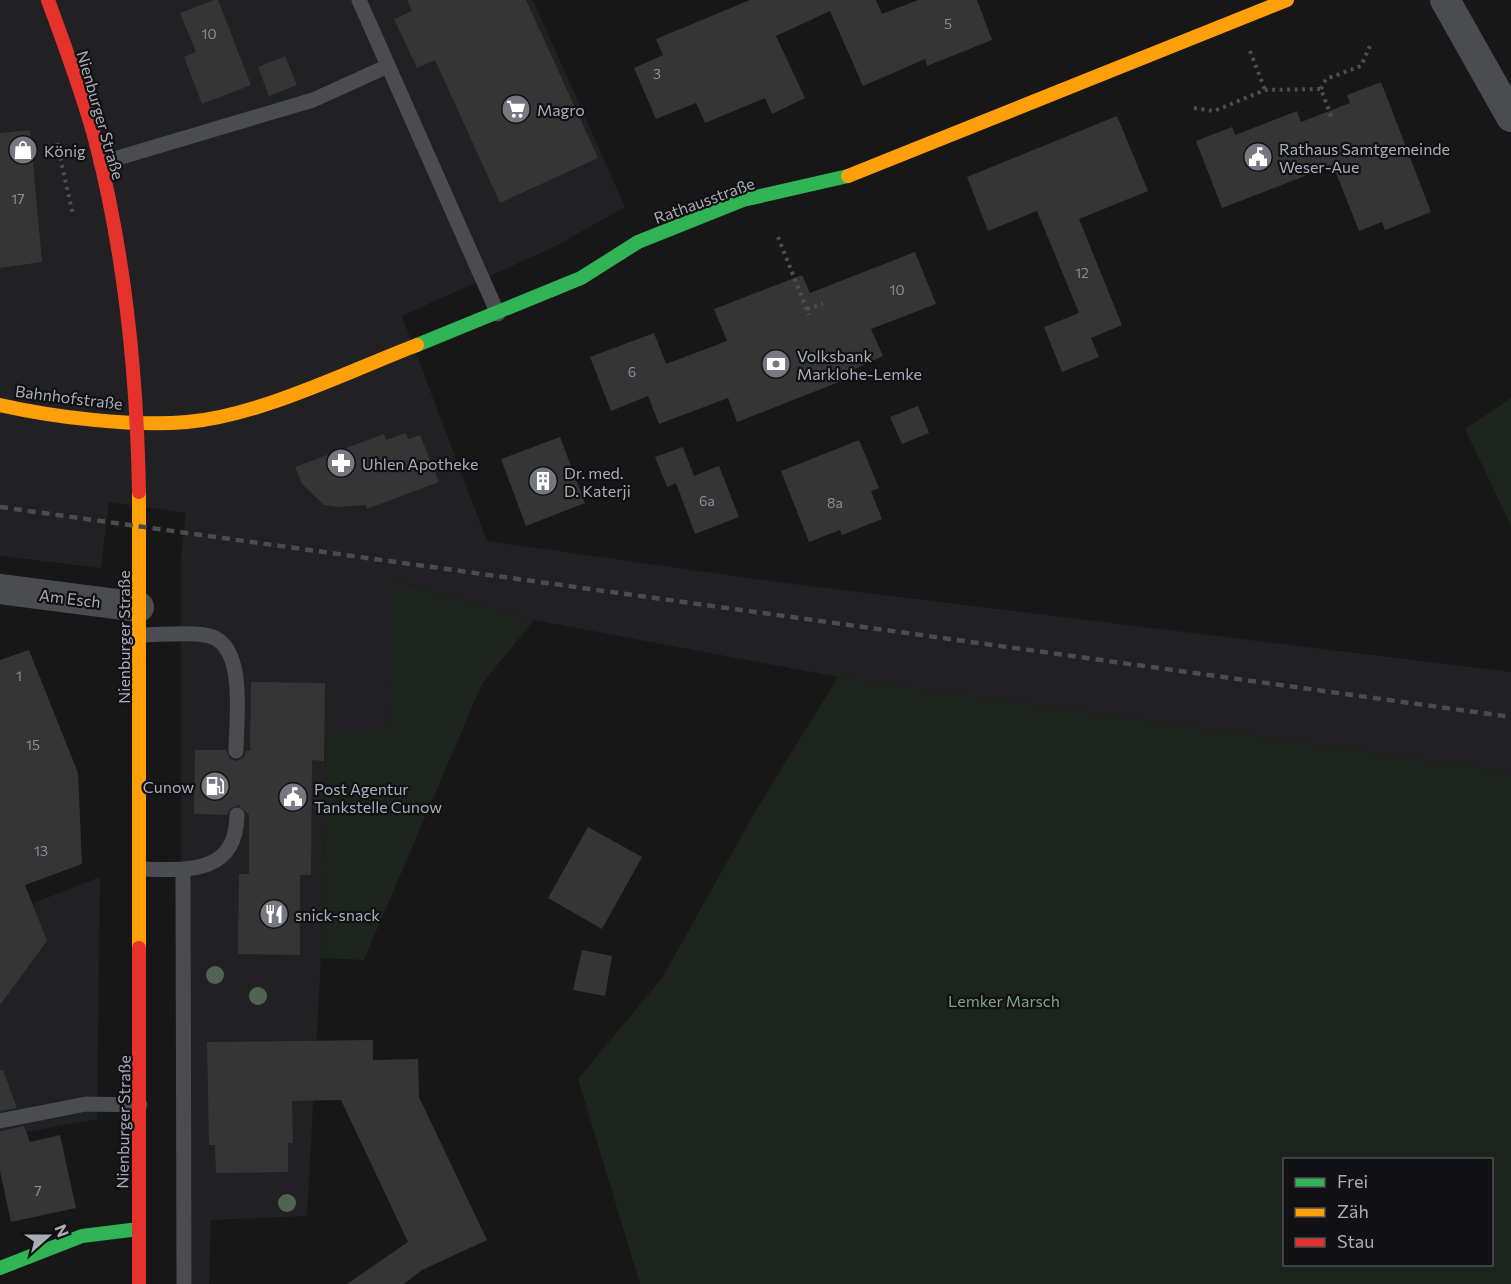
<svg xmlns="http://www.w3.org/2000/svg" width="1511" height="1284" viewBox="0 0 1511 1284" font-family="Commissioner,sans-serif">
<rect width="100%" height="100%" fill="#171717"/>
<g fill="#212123">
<path d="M0 0H533L625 207 556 246 402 316 487 541 777 582 1511 672V772L838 677 534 620 395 581 390 733 326 734 321 958 307 1216 211 1220 209 1284H181V555L186 513 109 502 101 568 0 556Z"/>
<path d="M100 877 97 1119 0 1137V916Z"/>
</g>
<g fill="#1d241e" fill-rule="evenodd">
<path d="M1511 398V526L1465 429Z"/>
<path d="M394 581 534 620 482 684 364 960 321 958 326 733H390Z"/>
<path d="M838 677 1511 772V1284H640L578 1079 662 978 759 805ZM1284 1160H1492V1264H1284Z"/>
</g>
<g fill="#353536">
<path d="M214 0H218L251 85 202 104 184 57 196 52 180 13Z"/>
<path d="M407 0H526L598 158 500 203 435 60 417 68 394 19 412 11Z"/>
<path d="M750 0H876L882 14 918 0H977L992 40 927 66 925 59 863 86 830 11 776 36 805 98 772 114 765 98 705 123 696 103 656 119 634 68 663 55 656 39Z"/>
<path d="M285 56 297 85 269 96 258 67Z"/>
<path d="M1381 82 1431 212 1385 230 1382 222 1359 231 1333 165 1222 208 1196 141 1232 127 1235 135 1297 111 1301 122 1350 103 1347 95Z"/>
<path d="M1117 116 1148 191 1079 219 1122 325 1091 338 1099 357 1062 372 1044 327 1079 313 1037 211 988 231 967 177Z"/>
<path d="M30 130 42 262 0 268V133Z"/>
<path d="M915 252 936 304 871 329 883 356 842 375 844 380 737 422 728 398 659 424 648 396 611 411 590 357 654 333 666 364 727 341 714 309 802 275 810 293Z"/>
<path d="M918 406 929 433 902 444 890 417Z"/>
<path d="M406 433 408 439 420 435 439 482 367 509 366 505 339 507 324 505 302 484 295 467 384 434 386 440Z"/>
<path d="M560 437 585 503 526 526 501 459Z"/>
<path d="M859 440 879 488 871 491 882 519 842 535 840 530 809 542 781 471Z"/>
<path d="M683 447 694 476 667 487 655 457Z"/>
<path d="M719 466 739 517 695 534 676 483Z"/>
<path d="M29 650 78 773 82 864 25 885 47 941 0 1005V660Z"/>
<path d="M251 682 325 683 324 761 312 760 311 875H300V955L238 954 239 874H249V815L238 805 230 809 227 815 194 814 195 750H226L230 759 236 761 244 757 246 751H250Z"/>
<path d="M588 827 642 857 602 929 548 898Z"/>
<path d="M582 950 612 956 605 996 573 990Z"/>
<path d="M373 1040V1060L418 1059 419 1097 487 1240 422 1270 404 1284H347L408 1242 341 1100 292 1101 293 1143H288V1172L216 1173 215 1145H209L207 1042Z"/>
<path d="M0 1070H3L17 1108 0 1111Z"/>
<path d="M24 1126 30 1142 60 1135 76 1208 11 1222 0 1171V1131Z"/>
</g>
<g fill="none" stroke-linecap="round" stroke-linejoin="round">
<g stroke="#4d4e52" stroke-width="4" stroke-dasharray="3 4.5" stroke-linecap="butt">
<path d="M1250 51 1265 90"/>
<path d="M1321 89 1326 79 1361 66 1370 46"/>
<path d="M1194 108 1214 111 1265 90 1321 89 1332 119"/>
<path d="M57 143 73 215"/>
<path d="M778 237 809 315"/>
<path d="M807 309 823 304"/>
</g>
<g stroke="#4b4c50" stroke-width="15">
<path d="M359 0 498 314"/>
<path d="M101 163 313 100 388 66"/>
<path d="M140 635C161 635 184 632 205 635 248 640 236 720 236 751"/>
<path d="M141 869C187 870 236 875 237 815"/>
<path d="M183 870 184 1284"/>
<path d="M0 1121 86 1104 140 1105"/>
</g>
<g stroke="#4b4c50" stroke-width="30">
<path d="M1445 0 1511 117"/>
<path d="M0 589 139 607"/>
</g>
<g stroke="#30b455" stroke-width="14">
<path d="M417 345 581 278 638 242 743 200 848 176"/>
<path d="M0 1268 82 1236 139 1229"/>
</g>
<g stroke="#ff9f0a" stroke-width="14">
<path d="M848 176 1287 0"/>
<path d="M0 405C53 417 133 427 187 422 259 416 349 371 417 345"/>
<path d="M139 492V948"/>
</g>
<g stroke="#e5322d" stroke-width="14">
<path d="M48 0C65 47 83 94 96 143 125 256 137 376 139 492"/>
<path d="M139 948V1284"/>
</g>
<path stroke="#4b4c4f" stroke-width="4.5" stroke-dasharray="8 6" stroke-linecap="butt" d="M0 507 1511 717"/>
</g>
<g fill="#506451">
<circle cx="215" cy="975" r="9"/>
<circle cx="258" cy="996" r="9"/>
<circle cx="287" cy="1203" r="9"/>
</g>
<defs>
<g id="supermarket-disc" transform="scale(1.5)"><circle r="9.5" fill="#757880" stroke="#111113"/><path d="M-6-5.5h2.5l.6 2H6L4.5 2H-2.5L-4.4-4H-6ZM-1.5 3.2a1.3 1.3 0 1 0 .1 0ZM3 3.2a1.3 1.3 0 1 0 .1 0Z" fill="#fff"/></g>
<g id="shop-disc" transform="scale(1.5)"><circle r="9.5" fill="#757880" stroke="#111113"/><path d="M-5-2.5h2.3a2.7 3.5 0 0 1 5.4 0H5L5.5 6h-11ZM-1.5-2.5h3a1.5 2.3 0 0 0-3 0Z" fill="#fff"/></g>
<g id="civic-disc" transform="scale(1.5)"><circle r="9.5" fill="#757880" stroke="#111113"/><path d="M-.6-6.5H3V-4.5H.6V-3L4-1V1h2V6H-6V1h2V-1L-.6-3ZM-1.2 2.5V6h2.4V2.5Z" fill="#fff"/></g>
<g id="bank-disc" transform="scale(1.5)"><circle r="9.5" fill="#757880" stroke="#111113"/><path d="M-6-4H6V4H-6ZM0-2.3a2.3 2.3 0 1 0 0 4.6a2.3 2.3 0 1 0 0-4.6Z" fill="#fff"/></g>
<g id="pharmacy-disc" transform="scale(1.5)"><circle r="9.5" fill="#757880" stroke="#111113"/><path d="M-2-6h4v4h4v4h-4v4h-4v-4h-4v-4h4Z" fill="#fff"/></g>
<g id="building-disc" transform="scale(1.5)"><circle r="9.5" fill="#757880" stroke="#111113"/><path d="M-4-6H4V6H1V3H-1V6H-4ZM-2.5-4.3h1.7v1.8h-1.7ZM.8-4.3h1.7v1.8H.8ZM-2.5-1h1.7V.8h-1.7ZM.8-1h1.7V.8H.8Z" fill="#fff"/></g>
<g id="fuel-disc" transform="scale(1.5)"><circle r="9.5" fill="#757880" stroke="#111113"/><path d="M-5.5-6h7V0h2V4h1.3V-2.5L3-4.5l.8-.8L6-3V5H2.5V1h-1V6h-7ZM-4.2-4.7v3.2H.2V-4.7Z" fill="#fff"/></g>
<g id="restaurant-disc" transform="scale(1.5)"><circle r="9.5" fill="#757880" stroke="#111113"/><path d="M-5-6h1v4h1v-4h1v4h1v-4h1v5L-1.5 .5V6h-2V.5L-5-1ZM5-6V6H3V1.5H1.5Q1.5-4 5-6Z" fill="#fff"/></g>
</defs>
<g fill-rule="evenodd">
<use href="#supermarket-disc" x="516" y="109"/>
<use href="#shop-disc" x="23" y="150"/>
<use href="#civic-disc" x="1258" y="157"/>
<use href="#bank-disc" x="776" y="364"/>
<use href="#pharmacy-disc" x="341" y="463"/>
<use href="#building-disc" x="543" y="481"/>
<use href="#fuel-disc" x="215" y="786"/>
<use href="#civic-disc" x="293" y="797"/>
<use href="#restaurant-disc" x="274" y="914"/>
</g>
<g text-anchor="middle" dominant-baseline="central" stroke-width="4.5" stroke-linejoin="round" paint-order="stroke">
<g font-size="14" fill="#8b8f98">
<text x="948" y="23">5</text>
<text x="209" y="33">10</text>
<text x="657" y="73">3</text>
<text x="18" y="198">17</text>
<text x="1082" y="272">12</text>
<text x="897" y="289">10</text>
<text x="632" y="371">6</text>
<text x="707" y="500">6a</text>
<text x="835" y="502">8a</text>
<text x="19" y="675">1</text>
<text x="33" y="744">15</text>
<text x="41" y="850">13</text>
<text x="38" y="1190">7</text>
</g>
<g font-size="16" fill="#a8adb8" stroke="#111113" text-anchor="start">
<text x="537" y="109">Magro</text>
<text x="1279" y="148">Rathaus Samtgemeinde<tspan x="1279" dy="18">Weser-Aue</tspan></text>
<text x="44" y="150">König</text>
<text x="797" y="355">Volksbank<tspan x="797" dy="18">Marklohe-Lemke</tspan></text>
<text x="362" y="463">Uhlen Apotheke</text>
<text x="564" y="472">Dr. med.<tspan x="564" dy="18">D. Katerji</tspan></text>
<text x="194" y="786" text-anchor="end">Cunow</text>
<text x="314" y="788">Post Agentur<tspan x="314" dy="18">Tankstelle Cunow</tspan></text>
<text x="295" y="914">snick-snack</text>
</g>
<g font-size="16" fill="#a8adb8" stroke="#111113">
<text transform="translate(101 115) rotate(74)">Nienburger Straße</text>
<text transform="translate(704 200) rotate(-20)">Rathausstraße</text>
<text transform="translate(69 397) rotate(7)">Bahnhofstraße</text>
<text transform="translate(70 598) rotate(7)">Am Esch</text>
<text transform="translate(123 637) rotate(-90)">Nienburger Straße</text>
<text transform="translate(123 1122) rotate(-89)">Nienburger Straße</text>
</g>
<g font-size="16" fill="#7fa381" stroke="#111113">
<text x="1004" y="1000">Lemker Marsch</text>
</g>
</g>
<rect x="1283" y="1158" width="210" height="108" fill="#111113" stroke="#4d4f55" stroke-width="1.5"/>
<rect x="1295" y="1178" width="30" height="9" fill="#30b455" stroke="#4d4f55" stroke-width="1.5"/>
<text x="1337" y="1188" font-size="18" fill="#a8adb8">Frei</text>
<rect x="1295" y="1208" width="30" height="9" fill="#ff9f0a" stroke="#4d4f55" stroke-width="1.5"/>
<text x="1337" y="1218" font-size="18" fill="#a8adb8">Zäh</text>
<rect x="1295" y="1238" width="30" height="9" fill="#e5322d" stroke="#4d4f55" stroke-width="1.5"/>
<text x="1337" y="1248" font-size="18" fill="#a8adb8">Stau</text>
<g transform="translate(48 1236) rotate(69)" stroke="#111113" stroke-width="4.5" paint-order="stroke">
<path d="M0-4.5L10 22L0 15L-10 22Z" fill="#a8adb8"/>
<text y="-9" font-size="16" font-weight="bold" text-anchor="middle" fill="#a8adb8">N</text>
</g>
</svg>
